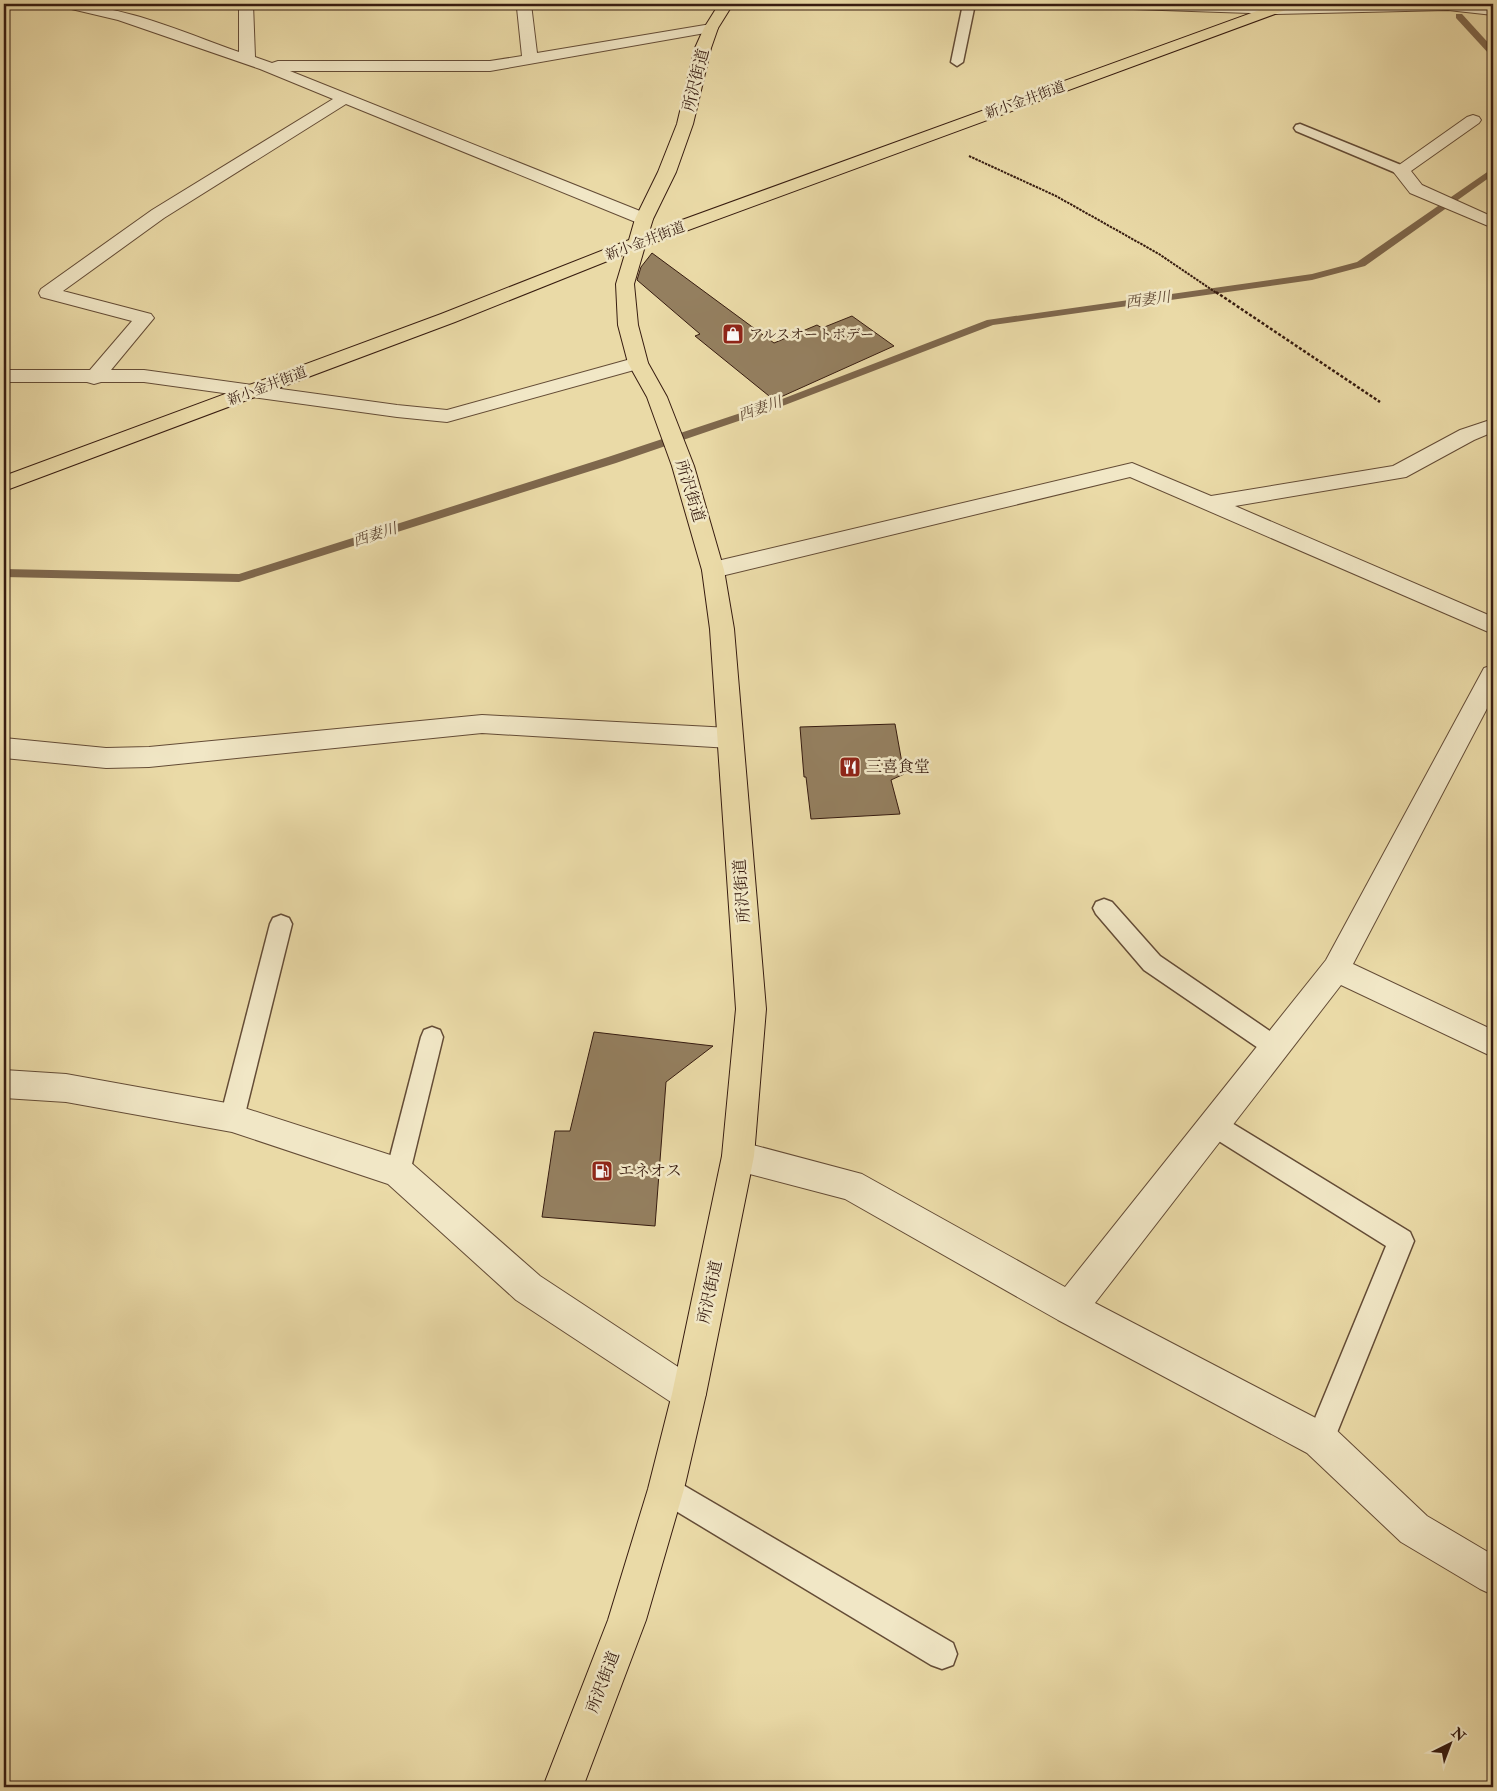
<svg xmlns="http://www.w3.org/2000/svg" width="1497" height="1791" viewBox="0 0 1497 1791" font-family="'IM FELL Double Pica','Noto Serif JP',serif">
<rect width="100%" height="100%" fill="#eadaa7"/>
<filter id="stains"><feTurbulence type="fractalNoise" baseFrequency=".004" numOctaves="4"/><feColorMatrix values="0 0 0 0 .2 0 0 0 0 .09 0 0 0 0 .02 0 0 0 .5 -.17"/></filter>
<radialGradient id="worn" r=".72"><stop offset=".6" stop-color="#630" stop-opacity="0"/><stop offset="1" stop-color="#630" stop-opacity=".3"/></radialGradient>
<g fill="none" stroke-linecap="round" stroke-linejoin="round">
<g fill="#7e674c" fill-rule="evenodd">
<path d="M1456 14H1462L1493 48V55H1490L1456 18Z"/>
<path d="M1493 168V175L1365 266 1312 280 993 325 785 405 616 463 239 582 4 577V569L239 574 608 457 777 401 987 320 1312 274 1357 262Z"/>
</g>
</g>
<g fill="#947f5f" stroke="#371c10">
<path d="M652 253 774 343 817 325 822 328 852 316 894 346 774 400 695 336 700 334 637 280 641 267Z"/>
<path d="M895 724 904 774 891 780 900 814 811 819 806 777H804L800 727Z"/>
<path d="M594 1032 713 1046 666 1082 655 1226 542 1217 555 1131H570Z"/>
</g>
<g fill="none" stroke-linecap="round" stroke-linejoin="round">
<g stroke="#644c36" stroke-width="3">
<g id="lane">
<path d="M963 4H975L963 62 957 66 951 62Z"/>
<path d="M1300 124 1406 167 1408 170 1401 174 1396 173 1296 131 1294 128 1296 125Z"/>
<path d="M1104 899 1112 902 1160 956 1283 1040 1286 1047 1283 1054 1275 1057 1267 1054 1144 970 1096 914 1093 908 1096 902Z"/>
<path d="M281 915 289 918 292 924 244 1118 240 1126 232 1129 224 1126 220 1118 270 924 273 918Z"/>
<path d="M432 1027 440 1030 443 1037 410 1172 407 1180 398 1184 389 1180 386 1172 421 1037 424 1030Z"/>
<path d="M1214 1114 1222 1117 1410 1232 1414 1241 1330 1450 1320 1454 1310 1450 1306 1440 1386 1246 1206 1133 1202 1125 1206 1117Z"/>
<path d="M666 1475 953 1643 957 1654 953 1665 942 1669 931 1665 656 1499 652 1489 656 1479Z"/>
</g>
</g>
<g stroke="#644c36" stroke-width="2">
<g id="street">
<path d="M61 4C122 4 182 32 239 52V4H253L255 57 272 63 278 61H490L522 56 517 8 483 7 481 4H531L537 53 711 24 716 25 718 28 716 31 711 32 490 71H290L650 215 653 219 650 223 644 224 638 223 346 104 164 218 63 291 151 314 154 318 111 370H144L397 405 447 410 638 357 645 359 648 363 645 367 447 422 397 417 144 382H101L94 384 87 382H4V370H90L132 321 41 297 39 293 41 289 152 210 333 99 260 69 118 20 63 7Z"/>
<path d="M1097 4 1276 6 1467 4 1493 7V15L1448 10 1276 14 1104 8 1099 7Z"/>
<path d="M1473 115 1479 117 1481 120 1479 123 1411 171 1422 185 1493 217V228L1410 193 1392 170 1467 117Z"/>
<path d="M1493 419V432L1474 440 1406 477 1235 506 1493 617V634L1130 477 713 578 705 576 702 570 705 564 713 562 1132 463 1211 496 1393 466 1460 430Z"/>
<path d="M1493 665V697L1353 964 1493 1030V1057L1341 985 1095 1303 1333 1427 1427 1516 1493 1555V1595L1480 1589 1401 1542 1307 1453 1058 1320 845 1199 738 1171 727 1166 722 1156 727 1146 738 1141 862 1174 1065 1287 1326 960 1484 668Z"/>
<path d="M482 715 730 728 739 731 743 738 739 745 730 748 482 733 149 767 106 768 4 758V738L106 748 149 747Z"/>
<path d="M4 1070 66 1074 232 1104 409 1161 540 1276 701 1382 706 1394 701 1406 689 1411 677 1406 516 1300 388 1184 232 1132 66 1102 4 1098Z"/>
</g>
</g>
<g stroke="#371c10" stroke-width="2">
<path id="primary" d="M719 4H733L718 28 711 48 693 124 676 172 653 219 649 232 1276 4H1296L1294 7 645 246 634 284 638 325 648 363 667 397 694 466 724 570 734 629 766 1009 754 1156 706 1394 684 1489 646 1620 583 1787H543L608 1620 648 1489 672 1394 722 1156 736 1009 710 629 702 570 672 466 647 397 628 363 618 325 616 284 625 254 455 322 4 491V476L441 314 629 240 635 219 658 172 677 124 695 48 704 28Z"/>
</g>
<path stroke="#371c10" stroke-width="2" stroke-dasharray="2.5 1" stroke-linecap="butt" d="M969 156 1056 196 1159 254 1218 294"/>
<path stroke="#371c10" stroke-width="2.5" stroke-dasharray="3 2" stroke-linecap="butt" d="M1216 292 1380 402"/>
<use href="#lane" fill="#f1e7c6" fill-rule="evenodd"/>
<use href="#street" fill="#f1e7c6" fill-rule="evenodd"/>
<use href="#primary" fill="#eadaa7" fill-rule="evenodd"/>
</g>
<defs>
<g id="shop-square" transform="scale(1.125)"><rect x="-9" y="-9" width="18" height="18" rx="4" fill="#8f2418" stroke="#f1e7c6"/><path d="M-5-2.5h2.3a2.7 3.5 0 0 1 5.4 0H5L5.5 6h-11ZM-1.5-2.5h3a1.5 2.3 0 0 0-3 0Z" fill="#fff"/></g>
<g id="restaurant-square" transform="scale(1.125)"><rect x="-9" y="-9" width="18" height="18" rx="4" fill="#8f2418" stroke="#f1e7c6"/><path d="M-5-6h1v4h1v-4h1v4h1v-4h1v5L-1.5 .5V6h-2V.5L-5-1ZM5-6V6H3V1.5H1.5Q1.5-4 5-6Z" fill="#fff"/></g>
<g id="fuel-square" transform="scale(1.125)"><rect x="-9" y="-9" width="18" height="18" rx="4" fill="#8f2418" stroke="#f1e7c6"/><path d="M-5.5-6h7V0h2V4h1.3V-2.5L3-4.5l.8-.8L6-3V5H2.5V1h-1V6h-7ZM-4.2-4.7v3.2H.2V-4.7Z" fill="#fff"/></g>
</defs>
<g fill-rule="evenodd">
<use href="#shop-square" x="733" y="334"/>
<use href="#restaurant-square" x="850" y="767"/>
<use href="#fuel-square" x="602" y="1171"/>
</g>
<g text-anchor="middle" dominant-baseline="central" stroke-width="5" stroke-linejoin="round" paint-order="stroke">
<g font-size="14" fill="#371c10" stroke="#f1e7c6">
<text transform="translate(1025 100) rotate(-20)">新小金井街道</text>
<text transform="translate(645 241) rotate(-21)">新小金井街道</text>
<text transform="translate(267 386) rotate(-21)">新小金井街道</text>
</g>
<g font-size="14" fill="#371c10" stroke="#f1e7c6" text-anchor="start">
<text x="749" y="334">アルスオートボデー</text>
</g>
<g font-size="15" font-style="italic" fill="#604833" stroke="#f1e7c6">
<text transform="translate(1148 300) rotate(-8)">西妻川</text>
<text transform="translate(760 409) rotate(-19)">西妻川</text>
<text transform="translate(375 535) rotate(-18)">西妻川</text>
</g>
<g font-size="16" fill="#371c10" stroke="#f1e7c6">
<text transform="translate(696 80) rotate(-76)">所沢街道</text>
<text transform="translate(690 491) rotate(73)">所沢街道</text>
<text transform="translate(742 891) rotate(-94)">所沢街道</text>
<text transform="translate(710 1292) rotate(-78)">所沢街道</text>
<text transform="translate(603 1682) rotate(-69)">所沢街道</text>
</g>
<g font-size="16" fill="#371c10" stroke="#f1e7c6" text-anchor="start">
<text x="866" y="767">三喜食堂</text>
<text x="618" y="1171">エネオス</text>
</g>
</g>
<rect width="1497" height="1791" fill="none" stroke="#eadaa7" stroke-width="20"/>
<rect x="5" y="5" width="1487" height="1781" fill="none" stroke="#371c10" stroke-width="2.5"/>
<rect x="10" y="10" width="1477" height="1771" fill="none" stroke="#371c10"/>
<g transform="translate(1450 1744) rotate(42)" stroke="#f1e7c6" stroke-width="4" paint-order="stroke">
<path d="M0-4L9 19L0 12L-9 19Z" fill="#371c10"/>
<text y="-8" font-size="14" font-weight="bold" text-anchor="middle" fill="#371c10">N</text>
</g>
<rect width="100%" height="100%" filter="url(#stains)"/>
<rect width="100%" height="100%" fill="url(#worn)"/>
</svg>
